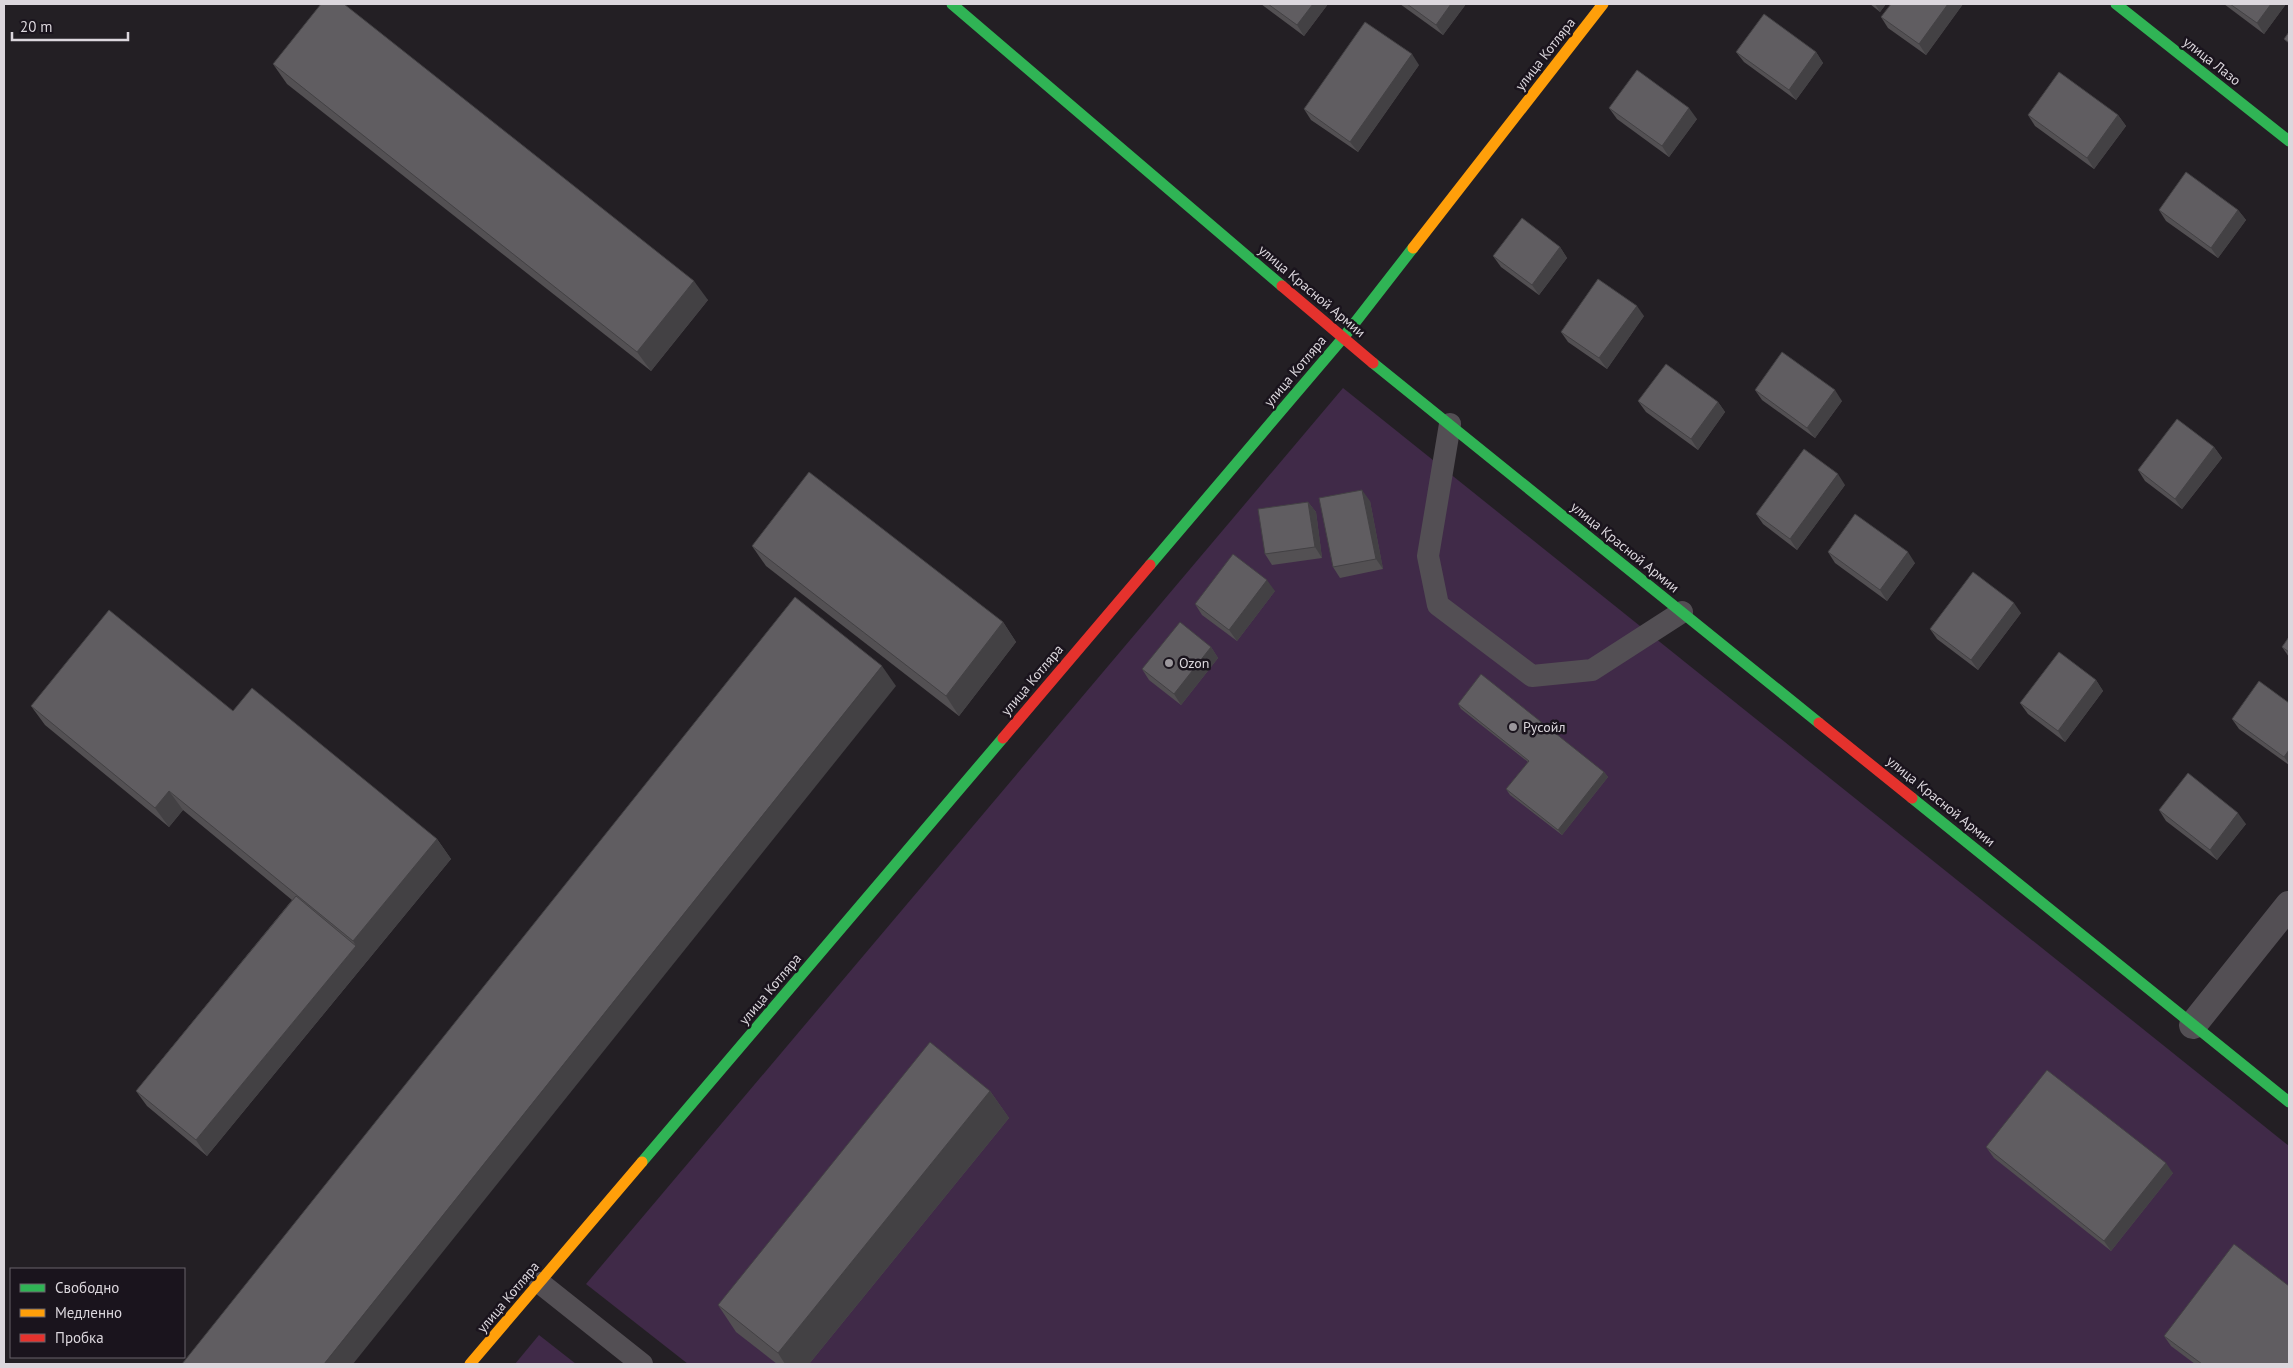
<svg xmlns="http://www.w3.org/2000/svg" width="2293" height="1368" viewBox="0 0 2293 1368" font-family="'PT Sans',sans-serif">
<rect width="100%" height="100%" fill="#231f24"/>
<g fill="#402a48">
<path d="M1343 388 2289 1146V1364H688L586 1284Z"/>
<path d="M539 1335 576 1364H515Z"/>
</g>
<g fill="none" stroke-linecap="round" stroke-linejoin="round">
<g stroke="#534f54" stroke-width="22">
<path d="M1450 424 1428 556 1438 605 1532 676 1592 670 1682 612"/>
<path d="M540 1283 642 1364"/>
</g>
<path stroke="#534f54" stroke-width="28" d="M2193 1025 2289 905"/>
<g stroke="#30b455" stroke-width="11">
<path d="M952 4 1282 286"/>
<path d="M2116 4 2289 141"/>
<path d="M1373 363 1819 723"/>
<path d="M1150 565 1343 338 1413 248"/>
<path d="M1912 798 2289 1102"/>
<path d="M642 1162 1003 738"/>
</g>
<g stroke="#ff9f0a" stroke-width="11">
<path d="M1413 248 1603 4"/>
<path d="M470 1364 642 1162"/>
</g>
<g stroke="#e5322d" stroke-width="11">
<path d="M1282 286 1373 363"/>
<path d="M1819 723 1912 798"/>
<path d="M1003 738 1150 565"/>
</g>
</g>
<g fill="#535053">
<path d="M1261 4H1328L1304 36Z"/>
<path d="M1400 4H1466L1443 35Z"/>
<path d="M1870 4H1886L1880 12Z"/>
<path d="M1963 4 1926 55 1888 28 1881 17Z"/>
<path d="M2224 4H2286L2264 34Z"/>
<path d="M1736 52H1816L1823 63 1796 100 1744 62Z"/>
<path d="M273 64 708 300 651 371 287 84Z"/>
<path d="M1419 65 1358 152 1311 120 1304 109Z"/>
<path d="M1609 108 1697 119 1669 157 1617 119Z"/>
<path d="M2028 115H2118L2126 126 2094 169 2035 126Z"/>
<path d="M2159 210H2238L2246 220 2218 258 2166 221Z"/>
<path d="M1560 247 1567 258 1539 295 1501 267 1493 256Z"/>
<path d="M1644 316 1607 369 1568 342 1561 332Z"/>
<path d="M1755 390 1842 401 1815 438 1762 400Z"/>
<path d="M1638 401 1718 402 1725 412 1698 450 1646 412Z"/>
<path d="M2214 447 2222 458 2182 509 2145 481 2138 470Z"/>
<path d="M1845 485 1797 550 1763 524 1756 514Z"/>
<path d="M1370 501 1383 569 1340 578 1333 567Z"/>
<path d="M1308 502 1316 512 1322 558 1272 565 1265 554Z"/>
<path d="M752 546 1003 622 1016 642 959 716 766 566Z"/>
<path d="M1828 552 1915 563 1887 601 1835 563Z"/>
<path d="M1275 591 1237 641 1202 615 1195 604Z"/>
<path d="M2021 613 1978 670 1937 639 1930 629Z"/>
<path d="M2289 637V657L2282 647Z"/>
<path d="M1211 647 1218 658 1181 705 1149 680 1142 669Z"/>
<path d="M2096 680 2103 691 2065 742 2028 714 2020 703Z"/>
<path d="M2289 703V765L2239 729 2232 719Z"/>
<path d="M1458 704 1604 772 1608 777 1562 835 1510 795 1506 789 1528 762 1461 709Z"/>
<path d="M31 706 233 711 437 839 451 859 207 1156 147 1106 136 1091 292 900 183 810 169 827 45 725Z"/>
<path d="M2159 810 2246 824 2217 860 2166 821Z"/>
<path d="M990 1091 1009 1118 809 1364H777L736 1332 718 1305Z"/>
<path d="M1986 1147 2173 1173 2111 1251 1994 1158Z"/>
<path d="M2164 1336 2289 1364H2195L2171 1346Z"/>
</g>
<g fill="#434144">
<path d="M1313 4H1328L1304 36 1297 25Z"/>
<path d="M1451 4H1466L1443 35 1436 25Z"/>
<path d="M1875 4H1886L1880 12Z"/>
<path d="M1948 4H1963L1926 55 1919 44Z"/>
<path d="M2271 4H2286L2264 34 2257 23Z"/>
<path d="M1816 52 1823 63 1796 100 1789 90Z"/>
<path d="M1412 54 1419 65 1358 152 1350 142Z"/>
<path d="M1689 108 1697 119 1669 157 1662 146Z"/>
<path d="M2118 115 2126 126 2094 169 2087 158Z"/>
<path d="M2238 210 2246 220 2218 258 2211 248Z"/>
<path d="M1560 247 1567 258 1539 295 1532 285Z"/>
<path d="M694 281 708 300 651 371 637 352Z"/>
<path d="M1637 306 1644 316 1607 369 1599 358Z"/>
<path d="M1835 390 1842 401 1815 438 1807 428Z"/>
<path d="M1718 402 1725 412 1698 450 1691 439Z"/>
<path d="M2214 447 2222 458 2182 509 2175 499Z"/>
<path d="M1838 474 1845 485 1797 550 1790 539Z"/>
<path d="M1362 490 1370 501 1383 569 1376 559Z"/>
<path d="M1308 502 1316 512 1322 558 1315 547Z"/>
<path d="M1908 552 1915 563 1887 601 1880 590Z"/>
<path d="M1267 580 1275 591 1237 641 1229 630Z"/>
<path d="M2014 603 2021 613 1978 670 1971 660Z"/>
<path d="M1003 622 1016 642 959 716 946 696Z"/>
<path d="M1211 647 1218 658 1181 705 1174 694Z"/>
<path d="M882 666 896 686 353 1364H324Z"/>
<path d="M2096 680 2103 691 2065 742 2058 731Z"/>
<path d="M2289 750V764L2284 757Z"/>
<path d="M1604 772 1608 777 1562 835 1558 830Z"/>
<path d="M169 791 183 810 169 827 155 808Z"/>
<path d="M2238 813 2246 824 2217 860 2210 850Z"/>
<path d="M437 839 451 859 207 1156 196 1140 356 946 353 941Z"/>
<path d="M990 1091 1009 1118 809 1364H785L778 1353Z"/>
<path d="M2166 1163 2173 1173 2111 1251 2104 1241Z"/>
</g>
<g fill="#605d61" stroke="#434144">
<path d="M321 4H344L694 281 637 352 273 64Z"/>
<path d="M1268 4H1313L1297 25Z"/>
<path d="M1407 4H1451L1436 25Z"/>
<path d="M1891 4H1948L1919 44 1881 17Z"/>
<path d="M2230 4H2271L2257 23Z"/>
<path d="M1764 14 1816 52 1789 90 1736 52Z"/>
<path d="M1365 22 1412 54 1350 142 1304 109Z"/>
<path d="M2289 32V43L2284 39Z"/>
<path d="M1637 70 1689 108 1662 146 1609 108Z"/>
<path d="M2059 72 2118 115 2087 158 2028 115Z"/>
<path d="M2186 172 2238 210 2211 248 2159 210Z"/>
<path d="M1522 218 1560 247 1532 285 1493 256Z"/>
<path d="M1598 279 1637 306 1599 358 1561 332Z"/>
<path d="M1782 352 1835 390 1807 428 1755 390Z"/>
<path d="M1666 364 1718 402 1691 439 1638 401Z"/>
<path d="M2177 419 2214 447 2175 499 2138 470Z"/>
<path d="M1804 449 1838 474 1790 539 1756 514Z"/>
<path d="M809 472 1003 622 946 696 752 546Z"/>
<path d="M1362 490 1376 559 1333 567 1319 498Z"/>
<path d="M1308 502 1315 547 1265 554 1258 509Z"/>
<path d="M1855 514 1908 552 1880 590 1828 552Z"/>
<path d="M1233 554 1267 580 1229 630 1195 604Z"/>
<path d="M1973 572 2014 603 1971 660 1930 629Z"/>
<path d="M795 597 882 666 324 1364H182Z"/>
<path d="M109 610 233 711 252 688 437 839 353 941 169 791 155 808 31 706Z"/>
<path d="M1180 622 1211 647 1174 694 1142 669Z"/>
<path d="M2289 637V652L2282 647Z"/>
<path d="M2059 652 2096 680 2058 731 2020 703Z"/>
<path d="M1481 674 1604 772 1558 830 1506 789 1529 761 1458 704Z"/>
<path d="M2259 681 2289 703V750L2284 757 2232 719Z"/>
<path d="M2188 773 2238 813 2210 850 2159 810Z"/>
<path d="M296 896 356 946 196 1140 136 1091Z"/>
<path d="M930 1042 990 1091 778 1353 718 1305Z"/>
<path d="M2047 1070 2166 1163 2104 1241 1986 1147Z"/>
<path d="M2234 1244 2289 1286V1364H2202L2164 1336Z"/>
</g>
<g fill="#9b979c" stroke="#1a141d" stroke-width="2">
<circle cx="1169" cy="663" r="5"/>
<circle cx="1513" cy="727" r="5"/>
</g>
<g text-anchor="middle" dominant-baseline="central" stroke-width="5" stroke-linejoin="round" paint-order="stroke">
<g font-size="14" fill="#dcd7dd" stroke="#1a141d">
<text transform="translate(1545 54) rotate(-52)">улица Котляра</text>
<text transform="translate(2212 61) rotate(38)">улица Лазо</text>
<text transform="translate(1312 291) rotate(40)">улица Красной Армии</text>
<text transform="translate(1295 371) rotate(-50)">улица Котляра</text>
<text transform="translate(1625 547) rotate(39)">улица Красной Армии</text>
<text transform="translate(1032 680) rotate(-50)">улица Котляра</text>
<text transform="translate(1941 801) rotate(39)">улица Красной Армии</text>
<text transform="translate(770 989) rotate(-50)">улица Котляра</text>
<text transform="translate(508 1297) rotate(-50)">улица Котляра</text>
</g>
<g font-size="14" fill="#dcd7dd" stroke="#1a141d" text-anchor="start">
<text x="1179" y="663">Ozon</text>
<text x="1523" y="727">Русойл</text>
</g>
</g>
<rect width="2293" height="1368" fill="none" stroke="#dcd7dd" stroke-width="10"/>
<rect x="10" y="1268" width="175" height="90" fill="#1a141d" stroke="#68626a"/>
<rect x="20" y="1284" width="25" height="8" fill="#30b455" stroke="#68626a"/>
<text x="55" y="1293" font-size="15" fill="#dcd7dd">Свободно</text>
<rect x="20" y="1309" width="25" height="8" fill="#ff9f0a" stroke="#68626a"/>
<text x="55" y="1318" font-size="15" fill="#dcd7dd">Медленно</text>
<rect x="20" y="1334" width="25" height="8" fill="#e5322d" stroke="#68626a"/>
<text x="55" y="1343" font-size="15" fill="#dcd7dd">Пробка</text>
<path d="M12 32v8h116v-8" fill="none" stroke="#dcd7dd" stroke-width="2.5"/>
<text x="20" y="32" font-size="15" fill="#dcd7dd" stroke="#1a141d" stroke-width="4" paint-order="stroke">20 m</text>
</svg>
